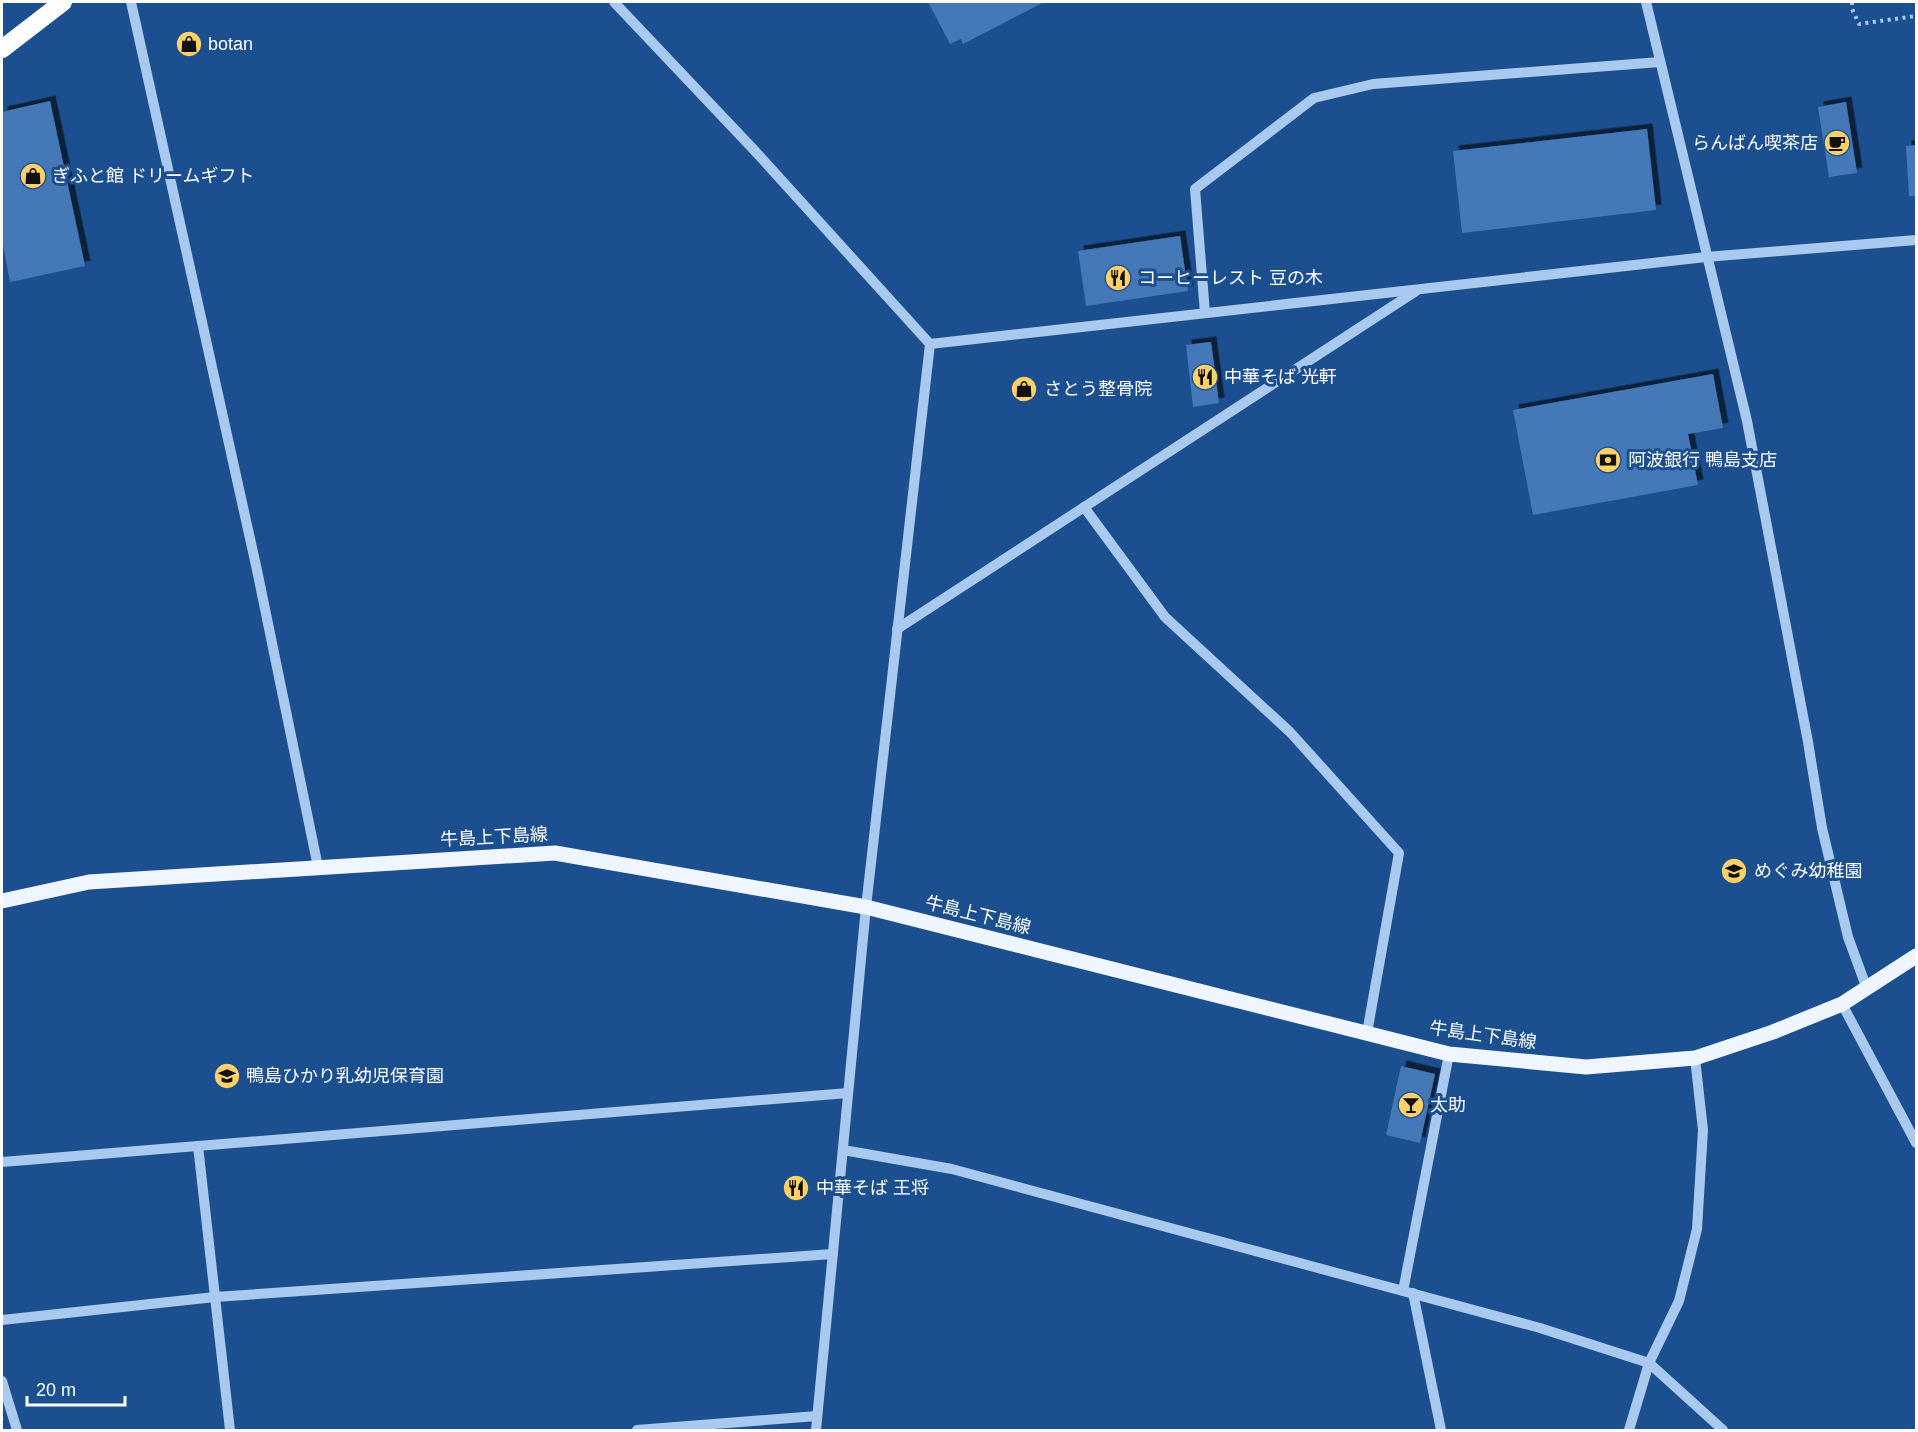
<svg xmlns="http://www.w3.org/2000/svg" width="1918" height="1432" viewBox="0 0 1918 1432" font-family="Arial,'Noto Sans JP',sans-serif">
<defs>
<filter id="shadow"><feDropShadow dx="5.5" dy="-5.5" stdDeviation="0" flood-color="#0009"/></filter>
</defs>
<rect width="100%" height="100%" fill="#1b4f8f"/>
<g fill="#4478b7" filter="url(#shadow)">
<path d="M928 2H1044L963 44 961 39 950 44Z"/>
<path d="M50 101 85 266 10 282 2 240V112Z"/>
<path d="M1846 102 1857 173 1829 177 1818 107Z"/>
<path d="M1647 129 1656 210 1462 233 1453 151Z"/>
<path d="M1916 145V196H1909L1906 146Z"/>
<path d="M1180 236 1188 291 1086 306 1078 251Z"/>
<path d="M1211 342 1219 403 1193 407 1186 345Z"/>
<path d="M1713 374 1723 428 1688 434 1698 485 1533 515 1513 410Z"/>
<path d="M1401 1066 1435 1074 1420 1143 1386 1135Z"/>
</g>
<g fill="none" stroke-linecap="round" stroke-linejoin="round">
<path stroke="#a9c9ee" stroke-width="4" stroke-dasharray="3 4.5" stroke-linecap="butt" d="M1852 2V9L1859 24 1916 16"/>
<g stroke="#a9c9ee" stroke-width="10">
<path d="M131 2 257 570 318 867"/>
<path d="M614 2 755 151 930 344 866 907 816 1430"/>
<path d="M1646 2 1747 421 1808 742 1822 828 1848 937 1867 989"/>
<path d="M1205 313 1195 189 1314 98 1373 84 1660 62"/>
<path d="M930 344 1706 257 1916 240"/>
<path d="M1084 507 1165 617 1290 732 1399 853 1367 1033"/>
<path d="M897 629 1416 291"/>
<path d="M1842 1004 1916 1143"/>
<path d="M198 1146 230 1430"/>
<path d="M843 1150 952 1169 1540 1328 1649 1363 1723 1430"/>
<path d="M2 1162 848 1093"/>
<path d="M1403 1291 1449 1054"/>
<path d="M1413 1293 1441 1430"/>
<path d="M2 1320 215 1297 833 1254"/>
<path d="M2 1381 17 1430"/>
<path d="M637 1430 817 1416"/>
<path d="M1629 1430 1649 1363 1679 1301 1697 1229 1703 1130 1695 1058"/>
</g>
<path stroke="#f0f6ff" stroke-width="15" d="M2 901 89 882 555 853 866 907 1449 1054 1586 1067 1695 1058 1773 1032 1842 1004 1916 956"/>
<path stroke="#fff" stroke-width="18" d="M2 49 63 2"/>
</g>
<defs>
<g id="shop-disc" transform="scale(1.35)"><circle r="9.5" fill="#ffd166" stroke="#1b4f8f"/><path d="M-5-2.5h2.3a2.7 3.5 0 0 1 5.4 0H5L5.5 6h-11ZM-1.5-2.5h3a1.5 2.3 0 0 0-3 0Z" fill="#111"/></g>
<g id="cafe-disc" transform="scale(1.35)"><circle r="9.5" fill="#ffd166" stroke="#1b4f8f"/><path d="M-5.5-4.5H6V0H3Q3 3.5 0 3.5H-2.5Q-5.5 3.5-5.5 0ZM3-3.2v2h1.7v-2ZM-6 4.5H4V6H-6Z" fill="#111"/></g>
<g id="restaurant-disc" transform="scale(1.35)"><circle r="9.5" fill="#ffd166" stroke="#1b4f8f"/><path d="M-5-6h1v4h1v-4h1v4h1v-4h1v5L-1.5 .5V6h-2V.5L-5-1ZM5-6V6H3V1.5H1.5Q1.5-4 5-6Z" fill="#111"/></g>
<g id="bank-disc" transform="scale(1.35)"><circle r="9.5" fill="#ffd166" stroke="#1b4f8f"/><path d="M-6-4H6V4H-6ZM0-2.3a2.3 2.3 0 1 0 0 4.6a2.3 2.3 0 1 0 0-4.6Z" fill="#111"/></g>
<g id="school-disc" transform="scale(1.35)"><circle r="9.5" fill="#ffd166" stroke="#1b4f8f"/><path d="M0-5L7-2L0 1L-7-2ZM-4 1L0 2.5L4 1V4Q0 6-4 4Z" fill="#111"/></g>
<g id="bar-disc" transform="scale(1.35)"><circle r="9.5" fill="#ffd166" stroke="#1b4f8f"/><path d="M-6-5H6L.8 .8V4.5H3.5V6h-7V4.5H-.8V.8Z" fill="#111"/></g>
</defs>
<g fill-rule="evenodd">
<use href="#shop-disc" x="189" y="44"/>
<use href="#cafe-disc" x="1837" y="143"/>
<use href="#shop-disc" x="33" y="176"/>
<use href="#restaurant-disc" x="1118" y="278"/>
<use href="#restaurant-disc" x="1205" y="377"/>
<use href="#shop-disc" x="1024" y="389"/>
<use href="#bank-disc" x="1608" y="460"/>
<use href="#school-disc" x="1734" y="871"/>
<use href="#school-disc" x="227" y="1076"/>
<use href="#bar-disc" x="1411" y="1105"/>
<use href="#restaurant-disc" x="796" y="1188"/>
</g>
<g text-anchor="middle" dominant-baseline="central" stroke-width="6" stroke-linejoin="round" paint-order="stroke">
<g font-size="18" fill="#fff" stroke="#1b4f8f" text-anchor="start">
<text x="208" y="44">botan</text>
<text x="1818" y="143" text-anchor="end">らんばん喫茶店</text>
<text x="52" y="176">ぎふと館 ドリームギフト</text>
<text x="1138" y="278">コーヒーレスト 豆の木</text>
<text x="1224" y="377">中華そば 光軒</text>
<text x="1044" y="389">さとう整骨院</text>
<text x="1628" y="460">阿波銀行 鴨島支店</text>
<text x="1754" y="871">めぐみ幼稚園</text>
<text x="246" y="1076">鴨島ひかり乳幼児保育園</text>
<text x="1430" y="1105">太助</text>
<text x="816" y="1188">中華そば 王将</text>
</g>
<g font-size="18" fill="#fff" stroke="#1b4f8f">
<text transform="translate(494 837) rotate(-3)">牛島上下島線</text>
<text transform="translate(978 915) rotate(14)">牛島上下島線</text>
<text transform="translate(1483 1035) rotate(8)">牛島上下島線</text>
</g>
</g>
<rect width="1918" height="1432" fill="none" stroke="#ffffff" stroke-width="6"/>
<path d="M27 1396v9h98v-9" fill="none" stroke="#ffffff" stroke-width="3"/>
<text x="36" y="1396" font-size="18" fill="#ffffff" stroke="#1b4f8f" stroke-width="4.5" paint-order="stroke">20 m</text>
</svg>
